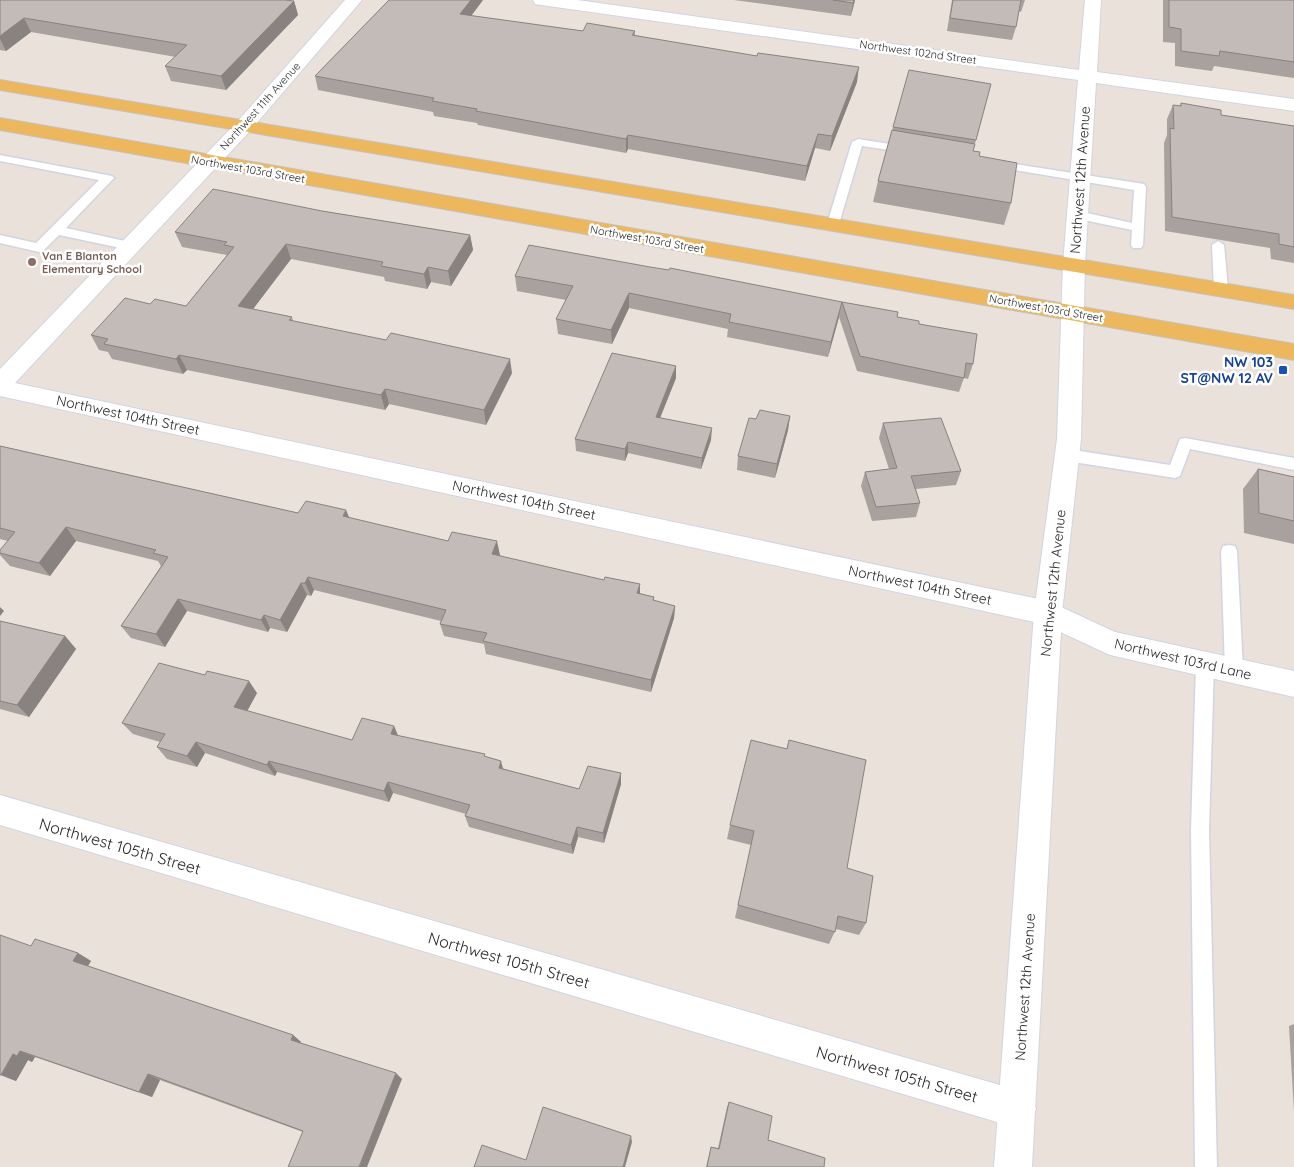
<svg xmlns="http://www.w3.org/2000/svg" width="1294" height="1167" viewBox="0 0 1294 1167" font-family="Quicksand,sans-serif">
<rect width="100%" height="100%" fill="#eae1da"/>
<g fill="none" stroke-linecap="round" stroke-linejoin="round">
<g stroke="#d0d5e1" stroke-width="3">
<g id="service">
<path d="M858 139 909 147 915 150 909 153 862 146 839 224 833 228 829 227 827 224 852 142Z"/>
<path d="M0 155 112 176 114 178 112 180 66 228 134 243 136 246 134 249 130 250 59 235 43 251 39 252 0 243V235L36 243 99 180 0 161Z"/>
<path d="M995 161 1144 184 1146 187 1143 245 1141 248H1133L1131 245 1132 230 1074 218 1072 215 1078 211 1132 223 1134 190 991 166 989 164 991 162Z"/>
<path d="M1218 241 1224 245 1228 289 1221 293 1214 289 1212 245Z"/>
<path d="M1185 438 1294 458V470L1190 449 1180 476 1175 478 1067 461 1062 459 1060 455 1062 451 1067 449 1170 465 1180 439Z"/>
<path d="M1229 545 1235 546 1237 551 1243 670 1240 675 1234 677 1228 675 1225 670 1221 551 1223 546Z"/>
<path d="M1205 657 1211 659 1214 664 1209 830 1217 1167H1195L1191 830 1196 664 1199 659Z"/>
</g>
</g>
<g stroke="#d0d5e1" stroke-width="2">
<g id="minor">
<path d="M345 0H362L250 131 15 383 1048 601 1115 632 1294 671V697L1110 655 1043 624 0 396V369L236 123Z"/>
<path d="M533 0H577L1079 70 1085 0H1101L1097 72 1294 99V111L1096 83 1085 264 1082 269 1074 271 1066 269 1063 264 1078 80 541 5 535 4Z"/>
<path d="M0 795 1017 1090 1030 1096 1036 1109 1030 1122 1017 1128 0 825Z"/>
</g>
</g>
<g stroke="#d0d5e1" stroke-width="2">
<path id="tertiary" d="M1074 257 1082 259 1085 264 1081 439 1062 613 1032 1167H994L1034 613 1057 439 1063 264 1066 259Z"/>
</g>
<g stroke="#c3c3c3" stroke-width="2">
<g id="primary">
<path d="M0 80 1294 295V309L0 90Z"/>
<path d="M0 118 1294 344V360L0 130Z"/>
</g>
</g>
<use href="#service" fill="#fff" fill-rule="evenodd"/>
<use href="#minor" fill="#fff" fill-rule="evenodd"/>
<use href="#tertiary" fill="#fff" fill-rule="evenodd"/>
<use href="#primary" fill="#ecb75d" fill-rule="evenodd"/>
</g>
<g fill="#a8a19d">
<path d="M0 0 294 1 298 15 226 90 171 81 165 66 176 57 31 32 6 51 0 50Z"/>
<path d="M389 0H483L471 16 583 31H635V35L857 82 830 151 815 148 805 181 628 149 626 153 478 125 477 123 434 116 433 112 318 90 315 76Z"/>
<path d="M734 0H855L851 16Z"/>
<path d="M952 0H1025L1021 12 1019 11 1016 27 1012 40 947 31Z"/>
<path d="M1163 0H1294V78L1214 66 1212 71 1175 66V43L1163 42Z"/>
<path d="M991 84 973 151 979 156 1011 203 1004 225 873 202 878 181 893 127Z"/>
<path d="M1181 103 1221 115 1294 126V263L1271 259 1270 248 1165 231 1164 143 1167 135V119L1173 105 1180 106Z"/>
<path d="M322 211 470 235 473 250 451 286 431 282 427 289 385 281 384 277 291 259 253 309 292 317 293 321 512 373 486 425 389 404 385 410 187 370 183 374 112 359 108 352 99 350 91 335 150 304 186 306 227 255 182 247 175 232Z"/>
<path d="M515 276 839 317 828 357 727 337 728 329 629 308 612 344 558 334 556 319 566 300 517 291Z"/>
<path d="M842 302 919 324 973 364 968 379 964 378 959 392 857 371 839 317Z"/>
<path d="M676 366V378L660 418 711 440 701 469 628 453 625 461 576 451 575 439Z"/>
<path d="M790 416 788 430 775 478 737 470 738 456 756 419Z"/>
<path d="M883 423 961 471 956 485 916 489 920 503 916 517 872 521 861 486 865 472 889 469 879 438Z"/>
<path d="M0 446 298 513 349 518 500 555 499 556 654 597V601L675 606 674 618 651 692 486 654 484 644 444 636 440 624 441 621 314 590 311 596 307 595 287 632 270 628 268 632 187 611 165 647 131 638 121 626 161 566 158 561 76 541 50 576 10 566 0 555V550L8 541 0 539Z"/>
<path d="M1258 469 1294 477V544L1244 533 1243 489Z"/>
<path d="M0 621 65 636 76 649 29 717 0 709Z"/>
<path d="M257 693 247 711 352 740 394 726 398 736 486 757 504 769 579 789 621 784 604 843 578 837 573 854 469 827 465 816 466 814 393 793 389 802 277 772 275 776 205 753 197 767 167 759 157 747 160 742 133 734 122 723Z"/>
<path d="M789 740 847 868 866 923 859 935 836 929 829 944 735 918 751 845 727 839 730 825 787 749Z"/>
<path d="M31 946 78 953 91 961 88 966 293 1035 301 1042V1043L402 1079 303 1132 160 1080 152 1097 35 1057 32 1062 28 1060 16 1081 0 1075Z"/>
<path d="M1294 1024V1112L1289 1026Z"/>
<path d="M729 1102 768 1140 824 1167H706L711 1147 718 1148 727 1107Z"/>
</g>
<g fill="#888380">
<path d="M471 0H483L462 28 460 14Z"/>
<path d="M854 0H855L851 16 853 3Z"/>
<path d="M294 1 298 15 226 90 221 76Z"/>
<path d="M24 18 31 32 6 51 0 39V36Z"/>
<path d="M859 67 857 82 830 151 832 136Z"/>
<path d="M818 134 815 148 805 181 807 166Z"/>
<path d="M628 135V149L626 153V139Z"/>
<path d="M470 235 473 250 451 286 448 271Z"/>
<path d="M286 244 291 259 244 321 238 306Z"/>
<path d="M428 267 431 282 427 289 424 274Z"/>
<path d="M629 293V308L612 344 611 330Z"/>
<path d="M842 302 839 317 828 357 831 342Z"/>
<path d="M179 355 187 370 183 374 176 359Z"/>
<path d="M510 359 512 373 486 425 484 410Z"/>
<path d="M676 366V378L656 428V417Z"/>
<path d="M385 389 389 404 385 410 381 395Z"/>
<path d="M790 416 788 430 775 478 777 464Z"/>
<path d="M712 428 711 440 701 469 702 458Z"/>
<path d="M628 442V453L625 461V449Z"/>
<path d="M346 510 352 524 343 516Z"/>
<path d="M66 527 76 541 50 576 39 563Z"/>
<path d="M497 541 500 555 495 567 492 554Z"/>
<path d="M308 577 314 590 311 596 305 583Z"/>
<path d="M301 583 307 595 287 632 280 620Z"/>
<path d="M640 584V597L637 593Z"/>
<path d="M178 599 187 611 165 647 156 634Z"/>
<path d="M675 606 674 618 651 692V680Z"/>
<path d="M0 607 4 611 0 616Z"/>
<path d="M264 615 270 628 268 632 261 620Z"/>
<path d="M65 636 76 649 29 717 17 705Z"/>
<path d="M249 681 257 693 243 719 234 707Z"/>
<path d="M394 726 399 738 391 734Z"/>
<path d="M196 742 205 753 197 767 187 756Z"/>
<path d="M269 761 277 772 275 776 267 765Z"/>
<path d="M501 761 504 772 499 768Z"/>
<path d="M621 773V784L604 843 603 833Z"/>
<path d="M388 782 393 793 389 802 384 791Z"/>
<path d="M577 827 578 837 573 854 571 845Z"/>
<path d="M78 953 91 961 86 969 73 961Z"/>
<path d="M293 1035 301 1042 299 1046 291 1040Z"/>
<path d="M20 1051 35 1057 32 1062 28 1060 16 1081 1 1075 13 1054Z"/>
<path d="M396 1073 402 1079 367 1167H359Z"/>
<path d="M148 1074 160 1080 152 1097 139 1092Z"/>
<path d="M631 1136 632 1142 625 1167H623Z"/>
</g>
<g fill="#c3bbb7" stroke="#888380">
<path d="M0 0H285L294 1 221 76 165 66 187 45 24 18 0 36Z"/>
<path d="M389 0H471L460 14 583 31 587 23 635 31 632 35 757 56 758 53 859 67 832 136 818 134 807 166 628 135 626 139 476 111 477 109 432 101 434 98 315 76Z"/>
<path d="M833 0H854L853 3Z"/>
<path d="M953 0H1021L1016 27 950 18Z"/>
<path d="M1169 0H1294V62L1220 51 1219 56 1181 51V29L1169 27Z"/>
<path d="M909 70 991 84 976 140 893 127Z"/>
<path d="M1181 103 1221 110V115L1294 126V247L1279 244V234L1172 217 1170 128 1174 129 1173 105 1181 106Z"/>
<path d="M892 130 975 144 973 151 980 152 979 156 1017 163 1011 203 878 181Z"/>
<path d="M213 189 322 211 470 235 448 271 428 267 424 274 381 266 383 262 286 244 238 306 292 317 289 320 386 340 391 333 510 359 484 410 385 389 381 395 179 355 176 359 104 344 108 339 91 335 125 298 150 304 155 299 186 306 234 247 224 245 227 242 175 232Z"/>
<path d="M529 245 650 267 669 270 670 268 842 302 831 342 729 322 731 314 629 293 611 330 556 319 573 286 515 276Z"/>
<path d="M842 302 898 312 897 317 919 321V324L977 334 973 364 966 363 964 378 860 356Z"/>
<path d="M612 353 676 366 656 417 712 428 702 458 628 442 625 449 575 439Z"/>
<path d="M760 410 790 416 777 464 738 456 749 418 756 419Z"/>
<path d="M941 418 961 471 911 476 920 503 876 507 865 472 897 468 883 423Z"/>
<path d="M0 446 298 513 306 501 346 510 343 516 448 541 452 532 497 541 492 554 604 580 605 577 640 584 637 593 654 597 653 600 675 606 651 680 483 641 487 633 440 624 446 610 308 577 305 583H301L280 620 264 615 261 620 178 599 156 634 121 626 168 557 153 553 156 550 66 527 39 563 0 553V550L15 532 0 528Z"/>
<path d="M1258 469 1294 477V521L1259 513Z"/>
<path d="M0 621 65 636 17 705 0 701Z"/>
<path d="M159 663 205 675 207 671 249 681 234 707 352 740 362 718 394 726 391 734 485 754 484 756 501 761 499 768 579 789 588 766 621 773 603 833 577 827 571 845 465 816 470 805 388 782 384 791 269 761 267 765 196 742 187 756 157 747 165 734 122 723Z"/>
<path d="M751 740 787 749 789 740 866 760 847 868 873 876 866 923 838 916 835 932 738 905 754 831 730 825Z"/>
<path d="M0 935 31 946 35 939 78 953 73 961 293 1035 291 1040 396 1073 359 1167H288L303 1131 148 1074 139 1092 20 1051 17 1056 13 1054 1 1075H0Z"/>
<path d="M729 1102 772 1116 768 1140 825 1158 824 1167H707L711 1147 719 1149Z"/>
<path d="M543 1107 631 1136 623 1167H474L482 1145 526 1160Z"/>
</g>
<circle fill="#8d6e63" stroke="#fff" stroke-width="2" cx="32" cy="262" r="5"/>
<rect fill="#1a4fb4" stroke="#fff" stroke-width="2" x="1278" y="365" width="10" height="10" rx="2.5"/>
<g text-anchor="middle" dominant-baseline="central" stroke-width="5" stroke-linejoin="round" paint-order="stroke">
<g font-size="11" fill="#282828" stroke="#fff">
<text transform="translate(918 52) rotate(8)">Northwest 102nd Street</text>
<text transform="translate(260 106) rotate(-48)">Northwest 11th Avenue</text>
<text transform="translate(248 169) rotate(10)">Northwest 103rd Street</text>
<text transform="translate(647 239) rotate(10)">Northwest 103rd Street</text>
<text transform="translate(1046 308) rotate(10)">Northwest 103rd Street</text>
</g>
<g font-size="11" font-weight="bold" fill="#785e54" stroke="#fff" text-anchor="start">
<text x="42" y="256">Van E Blanton<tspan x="42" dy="13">Elementary School</tspan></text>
</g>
<g font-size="14" fill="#282828" stroke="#fff">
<text transform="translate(1080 180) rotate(-86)">Northwest 12th Avenue</text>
<text transform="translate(128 415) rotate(12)">Northwest 104th Street</text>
<text transform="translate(524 500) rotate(12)">Northwest 104th Street</text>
<text transform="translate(1053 583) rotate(-84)">Northwest 12th Avenue</text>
<text transform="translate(920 585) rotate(12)">Northwest 104th Street</text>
<text transform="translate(1183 659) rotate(13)">Northwest 103rd Lane</text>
<text transform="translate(1025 987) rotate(-86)">Northwest 12th Avenue</text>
</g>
<g font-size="14" font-weight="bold" fill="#164399" stroke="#fff" text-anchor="end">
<text x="1273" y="362">NW 103<tspan x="1273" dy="16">ST@NW 12 AV</tspan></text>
</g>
<g font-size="16" fill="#282828" stroke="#fff">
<text transform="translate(120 846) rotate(16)">Northwest 105th Street</text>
<text transform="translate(509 960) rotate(16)">Northwest 105th Street</text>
<text transform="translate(897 1074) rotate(16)">Northwest 105th Street</text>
</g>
</g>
</svg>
